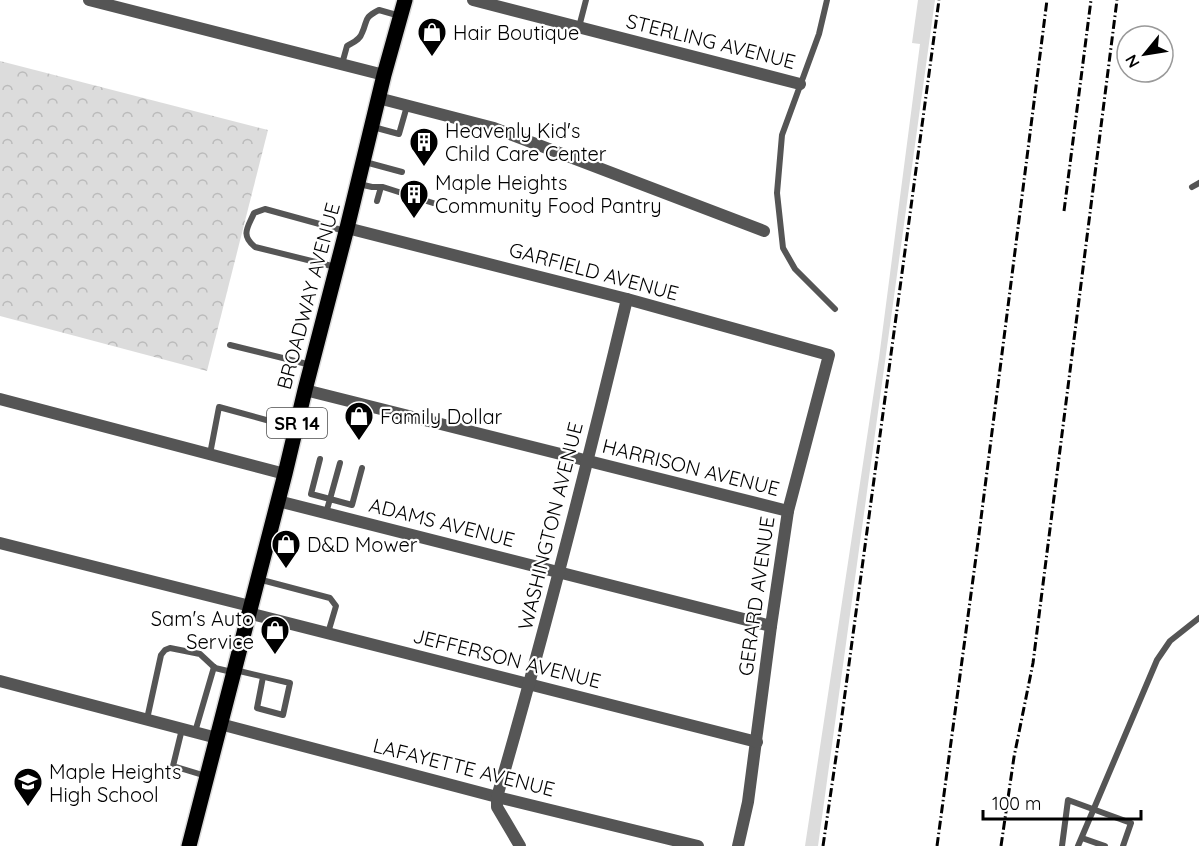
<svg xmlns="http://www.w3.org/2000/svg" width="1199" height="846" viewBox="0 0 1199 846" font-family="Quicksand,sans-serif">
<defs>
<pattern id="forest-crowns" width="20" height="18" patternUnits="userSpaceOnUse" patternTransform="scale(1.5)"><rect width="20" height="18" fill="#dcdcdc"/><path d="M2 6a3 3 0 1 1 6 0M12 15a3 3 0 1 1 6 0" fill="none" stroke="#bbb"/></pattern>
</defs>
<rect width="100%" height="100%" fill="#fff"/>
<path fill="#dcdcdc" d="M918 0H935L818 846H805L879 358 920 44 912 43Z"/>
<path fill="url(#forest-crowns)" d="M0 61 268 130 207 371 0 316Z"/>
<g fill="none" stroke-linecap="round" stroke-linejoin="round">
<g stroke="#dbdbdb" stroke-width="18">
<path id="primary" d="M189 846 285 474 305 390 347 228 384 75 405 0"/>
</g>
<g stroke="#555" stroke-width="6">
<path d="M827 0 819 34 782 135 777 193 783 248 795 269 835 309"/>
<path d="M579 27 586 0"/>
<path d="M342 64 347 46C353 42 360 40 362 33 368 20 363 18 379 10L400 16"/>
<path d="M373 127 399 134 407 106"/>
<path d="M365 162 402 172"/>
<path d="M359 184 372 187H383L433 203"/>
<path d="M1192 187 1199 183"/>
<path d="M377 201 381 187"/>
<path d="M336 267 255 247C240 235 248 227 254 213L265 209 345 231"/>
<path d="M230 345 311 365"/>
<path d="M210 454 219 407 295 428"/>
<path d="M320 459 311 494 330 499 340 463"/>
<path d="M326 513 330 499 352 505 362 468"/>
<path d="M258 579 330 598 336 606 328 633"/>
<path d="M235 670 290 683 283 715 257 708 263 677"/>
<path d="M147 719 161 655 165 650 170 648 200 654 215 668 232 672"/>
<path d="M182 729 173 766 206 776"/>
<path d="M195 732 214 667"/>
<path d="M1082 838 1105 846"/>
<path d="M1062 846 1068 800 1131 823 1123 846"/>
<path d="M1078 846 1157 660 1170 641 1199 618"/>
</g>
<g stroke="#555" stroke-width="12">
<path d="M89 0 384 75"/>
<path d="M473 0 800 84"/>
<path d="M378 98 494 128 764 231"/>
<path d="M347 228 627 299 829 355 788 511 771 626 748 802 738 846"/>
<path d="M305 390 788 511"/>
<path d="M0 399 285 474"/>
<path d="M278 501 771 626"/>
<path d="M0 543 250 606"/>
<path d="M248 613 757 742"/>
<path d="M0 681 217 738"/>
<path d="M220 724 497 797 698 846"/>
<path d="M520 846 497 807V797C545 632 587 466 627 299"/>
</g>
<use href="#primary" stroke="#000" stroke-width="15"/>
<g stroke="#000" stroke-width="3" stroke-dasharray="9 3 1.5 3" stroke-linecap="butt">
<path d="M1064 211 1091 0"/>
<path d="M823 846 841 723 939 0"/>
<path d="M937 846 978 542 1047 0"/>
<path d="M1001 846 1014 757 1033 663 1117 0"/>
</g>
</g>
<defs>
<g id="shop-pin" transform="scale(1.5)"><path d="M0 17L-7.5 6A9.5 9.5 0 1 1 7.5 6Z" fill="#000" stroke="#fff"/><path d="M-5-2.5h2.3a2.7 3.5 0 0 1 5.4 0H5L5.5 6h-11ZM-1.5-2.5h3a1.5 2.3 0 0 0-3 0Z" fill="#fff"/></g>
<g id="building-pin" transform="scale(1.5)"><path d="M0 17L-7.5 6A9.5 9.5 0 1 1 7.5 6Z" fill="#000" stroke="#fff"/><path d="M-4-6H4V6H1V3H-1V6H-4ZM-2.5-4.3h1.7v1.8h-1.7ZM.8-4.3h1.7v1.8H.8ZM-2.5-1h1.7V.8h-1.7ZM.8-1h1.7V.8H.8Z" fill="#fff"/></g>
<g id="school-pin" transform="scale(1.5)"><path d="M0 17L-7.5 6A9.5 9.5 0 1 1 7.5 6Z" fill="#000" stroke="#fff"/><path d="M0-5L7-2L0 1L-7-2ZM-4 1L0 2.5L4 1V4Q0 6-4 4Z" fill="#fff"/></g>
</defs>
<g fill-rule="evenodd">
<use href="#shop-pin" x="432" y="32"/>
<use href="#building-pin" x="424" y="142"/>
<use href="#building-pin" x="414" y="194"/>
<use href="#shop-pin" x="359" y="416"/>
<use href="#shop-pin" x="286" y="544"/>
<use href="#shop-pin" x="275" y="630"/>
<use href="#school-pin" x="28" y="782"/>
</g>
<g text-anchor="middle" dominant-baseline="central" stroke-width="4.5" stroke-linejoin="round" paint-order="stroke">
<rect fill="#fff" stroke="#4c4c4c" stroke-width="1.5" x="267" y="408" width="60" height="30" rx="4.5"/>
<g font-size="18" font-weight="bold" fill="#000">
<text x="297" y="423">SR 14</text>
</g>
<g font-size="20" fill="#000" stroke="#fff" text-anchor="start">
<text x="453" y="32">Hair Boutique</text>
<text x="445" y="130">Heavenly Kid's<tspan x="445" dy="23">Child Care Center</tspan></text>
<text x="435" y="182">Maple Heights<tspan x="435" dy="23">Community Food Pantry</tspan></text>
<text x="380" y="416">Family Dollar</text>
<text x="307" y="544">D&amp;D Mower</text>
<text x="254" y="618" text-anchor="end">Sam's Auto<tspan x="254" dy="23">Service</tspan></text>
<text x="49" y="771">Maple Heights<tspan x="49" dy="23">High School</tspan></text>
</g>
<g font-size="20" fill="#000" stroke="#fff">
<text transform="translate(711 41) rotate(14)">STERLING AVENUE</text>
<text transform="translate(594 271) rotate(15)">GARFIELD AVENUE</text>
<text transform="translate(308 296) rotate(-75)">BROADWAY AVENUE</text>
<text transform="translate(691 467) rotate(14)">HARRISON AVENUE</text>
<text transform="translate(442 522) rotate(14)">ADAMS AVENUE</text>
<text transform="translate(550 526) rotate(-76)">WASHINGTON AVENUE</text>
<text transform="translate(756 596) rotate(-82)">GERARD AVENUE</text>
<text transform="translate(507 658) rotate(14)">JEFFERSON AVENUE</text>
<text transform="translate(464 767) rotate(14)">LAFAYETTE AVENUE</text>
</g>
</g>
<g transform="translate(1145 54) rotate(240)"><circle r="28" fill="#ffffff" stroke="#999999" stroke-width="1.5"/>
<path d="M0-4.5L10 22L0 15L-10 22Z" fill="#000000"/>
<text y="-9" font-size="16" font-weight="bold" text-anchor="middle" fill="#000000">N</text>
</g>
<path d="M983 810v9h158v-9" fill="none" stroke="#000000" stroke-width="3"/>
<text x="992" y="810" font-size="18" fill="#000000" stroke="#ffffff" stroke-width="4.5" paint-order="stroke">100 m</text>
</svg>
